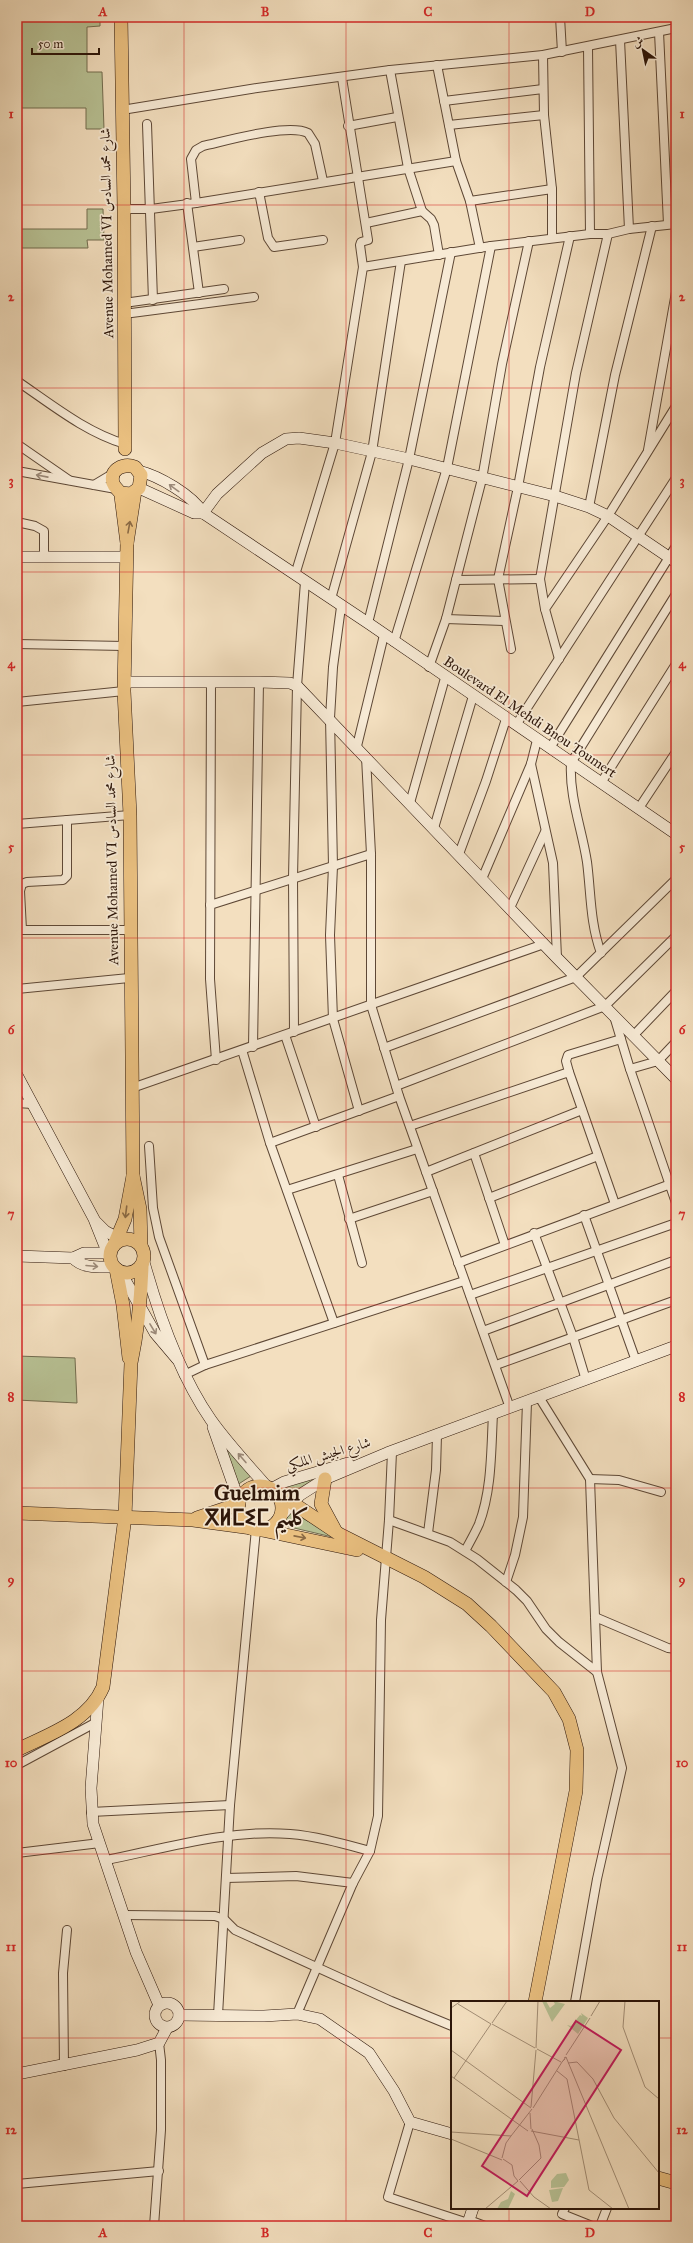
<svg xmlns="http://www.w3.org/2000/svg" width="693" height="2243" viewBox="0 0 693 2243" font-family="'IM FELL Great Primer',Amiri,'Noto Sans Tifinagh',serif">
<rect width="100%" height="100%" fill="#f3dfbf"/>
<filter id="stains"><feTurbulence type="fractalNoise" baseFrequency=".005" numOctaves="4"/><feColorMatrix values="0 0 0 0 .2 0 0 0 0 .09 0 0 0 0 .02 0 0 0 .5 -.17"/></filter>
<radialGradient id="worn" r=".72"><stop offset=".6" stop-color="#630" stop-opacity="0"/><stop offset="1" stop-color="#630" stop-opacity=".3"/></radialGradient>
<g fill="#b8c295" stroke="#726c4f">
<path d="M17 17H100V26L87 27V72H102L104 129H86V108H17Z"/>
<path d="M87 209H103L104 240H87L88 248H17V229H87Z"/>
<path d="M17 1356 75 1358 77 1403 17 1400Z"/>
<path d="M223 1443 251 1476 237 1485Z"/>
<path d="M321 1475 290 1494 280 1486Z"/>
<path d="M290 1508 304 1519 341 1539 277 1524Z"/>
</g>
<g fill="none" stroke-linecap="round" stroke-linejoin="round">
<g stroke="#5e4836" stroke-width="10">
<g id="street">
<path d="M560 17 562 52"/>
<path d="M659 32 668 224"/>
<path d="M620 40 629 229"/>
<path d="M588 47 590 234"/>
<path d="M543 55 544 115 552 189V238"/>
<path d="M437 65 456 161 470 201 480 248"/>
<path d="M390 70 408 168 422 211 431 219 434 225 439 255"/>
<path d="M444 101 543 89"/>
<path d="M122 110 257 88 390 70 543 55 676 28"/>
<path d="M147 124 153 300"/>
<path d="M449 125 544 115"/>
<path d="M348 126 397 117"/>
<path d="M259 192 268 238 274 247 323 240"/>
<path d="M470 201 552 189"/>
<path d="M187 203 199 293"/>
<path d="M196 203 191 159 196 150 203 146C226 141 288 123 308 133L315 144 323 181"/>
<path d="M124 209H151L196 203 456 161"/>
<path d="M366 223 422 211"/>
<path d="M193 247 240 240"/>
<path d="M363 267 491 246 590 234H608L629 229 676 224"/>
<path d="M124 303 224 289"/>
<path d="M124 314 254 297"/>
<path d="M17 381C51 404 85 432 125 444"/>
<path d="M17 444 69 480"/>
<path d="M648 450 676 292"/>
<path d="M17 471 116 489"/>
<path d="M94 485 114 473"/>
<path d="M589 507 615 375 652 226"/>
<path d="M17 522 35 526 44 531V556"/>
<path d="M295 575 335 443 363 267 360 245 361 242 368 240 342 78"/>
<path d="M456 580 540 579"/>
<path d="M331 599 372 452 401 261"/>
<path d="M341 607 333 667 330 718 333 866 330 935 333 1019 359 1111"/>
<path d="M545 609 540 579 576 373 608 234"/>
<path d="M446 619 504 621"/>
<path d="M368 623 409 459 451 252"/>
<path d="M394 642 447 468 491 246"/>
<path d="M17 644 124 646"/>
<path d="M511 649 498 579 518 487 540 367 570 236"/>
<path d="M559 659 545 609 608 516 676 406"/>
<path d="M429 667 446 619 482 479 502 364 529 241"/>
<path d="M211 682 210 979 216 1060"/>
<path d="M17 702 124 691"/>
<path d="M516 725 676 478"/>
<path d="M357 746 384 635"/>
<path d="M550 748 676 546"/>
<path d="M366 757 371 854V1005L399 1096 510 1408"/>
<path d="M531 764 553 863 557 958"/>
<path d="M601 783 676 664"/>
<path d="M410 803 445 678"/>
<path d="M639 808 676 752"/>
<path d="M17 824 130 815"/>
<path d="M434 828 473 696"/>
<path d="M459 854 486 781 506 719"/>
<path d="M482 879 531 764 537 740"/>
<path d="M210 905 371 854"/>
<path d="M510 908 545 832"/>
<path d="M18 930H131"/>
<path d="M22 930 20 891 22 884 27 882 63 880 67 876V820"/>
<path d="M601 953C590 923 591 893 587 862 582 829 569 797 571 763L676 594"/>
<path d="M17 989 129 978"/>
<path d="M614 1016 630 1069 676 1203"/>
<path d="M294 1032 293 878 297 686 305 582"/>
<path d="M285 1035 316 1127"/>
<path d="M633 1036 676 991"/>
<path d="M253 1047 259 682"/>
<path d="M384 1048 576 977 676 879"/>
<path d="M242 1050 270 1143 334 1323"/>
<path d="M630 1069 658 1061 676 1042"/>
<path d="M569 1072 566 1061 568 1055 621 1039"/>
<path d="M396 1086 605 1006 676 936"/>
<path d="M132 1088 544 944"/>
<path d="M17 1103 32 1104"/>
<path d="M410 1126 569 1072 615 1204"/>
<path d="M270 1143 399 1096"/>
<path d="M149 1146 153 1208 159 1237 205 1365"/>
<path d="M474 1153 505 1245"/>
<path d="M426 1172 582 1110"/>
<path d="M338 1175 362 1263"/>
<path d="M287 1190 417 1149"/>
<path d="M489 1198 598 1156"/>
<path d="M584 1215 636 1361"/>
<path d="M349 1219 433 1191"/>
<path d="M534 1233 573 1337 586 1380"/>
<path d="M458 1263 676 1182"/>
<path d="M470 1295 676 1223"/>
<path d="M483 1331 676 1260"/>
<path d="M496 1365 676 1300"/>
<path d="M184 1375 205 1365 464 1281"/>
<path d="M539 1397 590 1479 597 1672 622 1768 597 1879 575 2002"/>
<path d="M590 1479 619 1480 661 1492"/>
<path d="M389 1520 450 1542 477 1559 516 1590 527 1601 546 1629 559 1642 597 1672"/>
<path d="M428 1533 436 1470 437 1435"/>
<path d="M465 1551C470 1542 475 1533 479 1524 492 1490 491 1450 493 1414"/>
<path d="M506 1582 515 1555 523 1517 527 1402"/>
<path d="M595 1617 668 1648 676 1649"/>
<path d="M17 1765 95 1723"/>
<path d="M91 1812 230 1805"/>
<path d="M17 1853 100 1843"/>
<path d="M107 1860C166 1848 229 1829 290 1834 316 1836 344 1844 370 1851"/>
<path d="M226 1878 296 1876 353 1883"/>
<path d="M125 1915 215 1916 224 1919 235 1930 391 2001 452 2026"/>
<path d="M297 2014 353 1883 370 1851 378 1816 381 1620 389 1520 392 1452"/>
<path d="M218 2015 230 1805 256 1529"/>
<path d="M64 2066 63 1973 67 1930"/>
<path d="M410 2122 388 2197 468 2223"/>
<path d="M17 2184 159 2171"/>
<path d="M565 2208 562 2214 592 2226"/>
<path d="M469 2220 485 2226"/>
<path d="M154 2226 161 2130V2060L159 2043"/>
<path d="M600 2226 607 2208"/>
</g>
</g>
<g stroke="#2c1509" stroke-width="12">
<g id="secondary">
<path d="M139 471C159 476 192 495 203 513L368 623 676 834"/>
<path d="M139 488 194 513H203"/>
<path d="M203 513 217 494 262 453 286 439 299 438 335 443 409 459 555 496 589 507 608 516 676 562"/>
<path d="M17 557H126"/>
<path d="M124 682H259L290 683 297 686 557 958 676 1079"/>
<path d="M17 1075 94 1219 104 1244 111 1250"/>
<path d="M96 1222 105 1231 122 1240"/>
<path d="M17 1256 73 1258 84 1253H110"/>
<path d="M73 1258C83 1269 100 1267 114 1267"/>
<path d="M144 1262C159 1316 179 1374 211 1420 228 1444 249 1466 268 1488"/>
<path d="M120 1271 155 1333 177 1359"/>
<path d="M213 1427 239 1501"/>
<path d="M271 1489 284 1482 348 1463"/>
<path d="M280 1517 300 1495 325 1479 387 1453 676 1346"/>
<path d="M98 1698 91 1788 93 1824 136 1952 159 2005"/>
<circle cx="167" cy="2015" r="12"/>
<path d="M179 2015 264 2016 297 2014 320 2019 369 2053 394 2091 410 2122 452 2134"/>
<path d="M17 2074 137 2050 159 2043 167 2028"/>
<path d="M467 2226 473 2208"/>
</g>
</g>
<g stroke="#2c1509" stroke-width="14">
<g id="primary">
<path d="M121 17 124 209 125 449"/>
<path d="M121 493 131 494 139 488 141 475 135 467C124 463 109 469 113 483 115 489 121 491 121 496 123 511 125 527 127 543L135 491"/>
<path d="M133 1176 140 1209 141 1245"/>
<circle cx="127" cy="1256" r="17"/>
<path d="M114 1245 125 1219 133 1176 130 815 124 691 127 543"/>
<path d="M116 1269 123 1305 129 1358"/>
<path d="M325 1479 321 1504 335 1530"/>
<circle cx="260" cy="1508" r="22"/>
<path d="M276 1492 339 1534 424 1577 467 1604 491 1626 554 1692 569 1719 577 1750 576 1791 535 2002"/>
<path d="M17 1513 193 1520 252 1528"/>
<path d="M197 1518 239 1504"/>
<path d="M262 1530 357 1550"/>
<path d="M17 1750C49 1734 88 1722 103 1687L125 1517 131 1363C138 1330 141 1299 142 1265"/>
<path d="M658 2178 676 2183"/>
</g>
</g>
<use href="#street" stroke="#f7ead5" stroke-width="8"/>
<use href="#secondary" stroke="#f7ead5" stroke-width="11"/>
<use href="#primary" stroke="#eac080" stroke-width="13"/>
</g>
<defs><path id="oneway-shaft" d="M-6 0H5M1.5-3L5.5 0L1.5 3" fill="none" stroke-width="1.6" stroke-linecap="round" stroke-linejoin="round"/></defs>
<g stroke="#9c8a79">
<use href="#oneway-shaft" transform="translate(42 476) rotate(-169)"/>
<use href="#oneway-shaft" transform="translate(174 488) rotate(-144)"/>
<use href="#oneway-shaft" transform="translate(92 1266) rotate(5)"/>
<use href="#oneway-shaft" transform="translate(153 1329) rotate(59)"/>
<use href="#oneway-shaft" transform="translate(242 1458) rotate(-131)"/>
</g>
<g stroke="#8b6a44">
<use href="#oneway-shaft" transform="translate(129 527) rotate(-80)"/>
<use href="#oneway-shaft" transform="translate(126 1212) rotate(97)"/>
<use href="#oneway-shaft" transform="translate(300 1537) rotate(11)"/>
</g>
<path fill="none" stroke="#d62828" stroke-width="1" stroke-opacity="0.55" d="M184 17V2226M346 17V2226M509 17V2002M17 205H676M17 388H676M17 572H676M17 755H676M17 938H676M17 1122H676M17 1305H676M17 1488H676M17 1671H676M17 1854H676M17 2038H452M658 2038H676M509 2208V2226"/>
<g text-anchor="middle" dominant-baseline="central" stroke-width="3.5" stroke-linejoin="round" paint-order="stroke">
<g font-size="14" fill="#2c1509" stroke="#f7ead5">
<text transform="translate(107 233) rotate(-91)">Avenue Mohamed VI شارع محمد السادس</text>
<text transform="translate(530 717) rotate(34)">Boulevard El Mehdi Bnou Toumert</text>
<text transform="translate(112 860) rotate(-91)">Avenue Mohamed VI شارع محمد السادس</text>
<text transform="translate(328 1454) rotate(-16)">شارع الجيش الملكي</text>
</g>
<g font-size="22" font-weight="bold" fill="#2c1509" stroke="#f7ead5">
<text x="257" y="1492">Guelmim<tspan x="257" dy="25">ⴳⵍⵎⵉⵎ كلميم</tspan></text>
</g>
</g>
<g transform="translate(451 2001)">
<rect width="208" height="208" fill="#f3dfbf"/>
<path d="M115 172 118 179 113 186 100 187V180L106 173ZM112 187 107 200 101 201 98 189Z" fill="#b8c295"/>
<path d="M130 12 137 17 127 33 116 24 120 25 129 14 131 15ZM60 190 64 193 57 208H46L50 201 57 198Z" fill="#b8c295"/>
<path d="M91 0H95L99 7 104 3 102 0 114 3 101 21Z" fill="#b8c295"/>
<path fill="none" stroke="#a38e76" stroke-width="1" d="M174 0 172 26 181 51 194 86 208 98M7 3 40 23M0 7 10 0M140 15 149 0M41 22 56 0M41 23 84 47M85 47 87 0M86 48 110 61M0 49 80 107M115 54 139 17M115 56 178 208M113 57 115 56 111 61 114 58M117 62 126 61 142 78 163 117 208 172M106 70 116 78 138 189 162 208M0 75 77 130M3 77 40 23M80 106 85 49M82 107 111 61M79 112 80 128M80 130 128 139M0 131 60 135 81 108M0 138 51 159M51 157 55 142 60 135M52 158 61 164 63 175 67 180M68 179 90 157 88 144 81 128M69 180 83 196 100 208M34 208 67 180"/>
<path fill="#c2185b" fill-opacity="0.15" stroke="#c2185b" stroke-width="2" d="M125 20 170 49 76 195 31 165Z"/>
<rect width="208" height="208" fill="none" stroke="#2c1509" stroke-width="2"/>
</g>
<rect width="693" height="2243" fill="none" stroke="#f3dfbf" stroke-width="44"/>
<g transform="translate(643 50) rotate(327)" stroke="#f7ead5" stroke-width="3" paint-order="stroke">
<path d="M0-3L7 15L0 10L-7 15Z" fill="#2c1509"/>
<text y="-6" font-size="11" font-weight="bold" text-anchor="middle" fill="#2c1509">ش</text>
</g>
<path d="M32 48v6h67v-6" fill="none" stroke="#2c1509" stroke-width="2"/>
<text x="38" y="48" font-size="12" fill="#2c1509" stroke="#f7ead5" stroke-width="3" paint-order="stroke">50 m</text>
<rect x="22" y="22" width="649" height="2199" fill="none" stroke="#d62828" stroke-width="1.5"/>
<g font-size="13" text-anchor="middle" font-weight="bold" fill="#d62828">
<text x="103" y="16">A</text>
<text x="265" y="16">B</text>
<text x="428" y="16">C</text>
<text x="590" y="16">D</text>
<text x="11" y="118">1</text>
<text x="682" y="118">1</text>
<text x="11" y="301">2</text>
<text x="682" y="301">2</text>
<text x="11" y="485">3</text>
<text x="682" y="485">3</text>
<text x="11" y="668">4</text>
<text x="682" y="668">4</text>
<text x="11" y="851">5</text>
<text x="682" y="851">5</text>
<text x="11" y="1034">6</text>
<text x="682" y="1034">6</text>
<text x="11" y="1218">7</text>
<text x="682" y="1218">7</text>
<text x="11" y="1401">8</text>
<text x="682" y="1401">8</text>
<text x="11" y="1584">9</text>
<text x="682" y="1584">9</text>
<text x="11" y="1767">10</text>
<text x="682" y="1767">10</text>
<text x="11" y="1951">11</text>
<text x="682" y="1951">11</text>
<text x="11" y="2134">12</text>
<text x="682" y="2134">12</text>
<text x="103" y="2237">A</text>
<text x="265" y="2237">B</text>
<text x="428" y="2237">C</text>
<text x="590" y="2237">D</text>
</g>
<rect width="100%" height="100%" filter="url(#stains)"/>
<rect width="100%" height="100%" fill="url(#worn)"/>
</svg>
